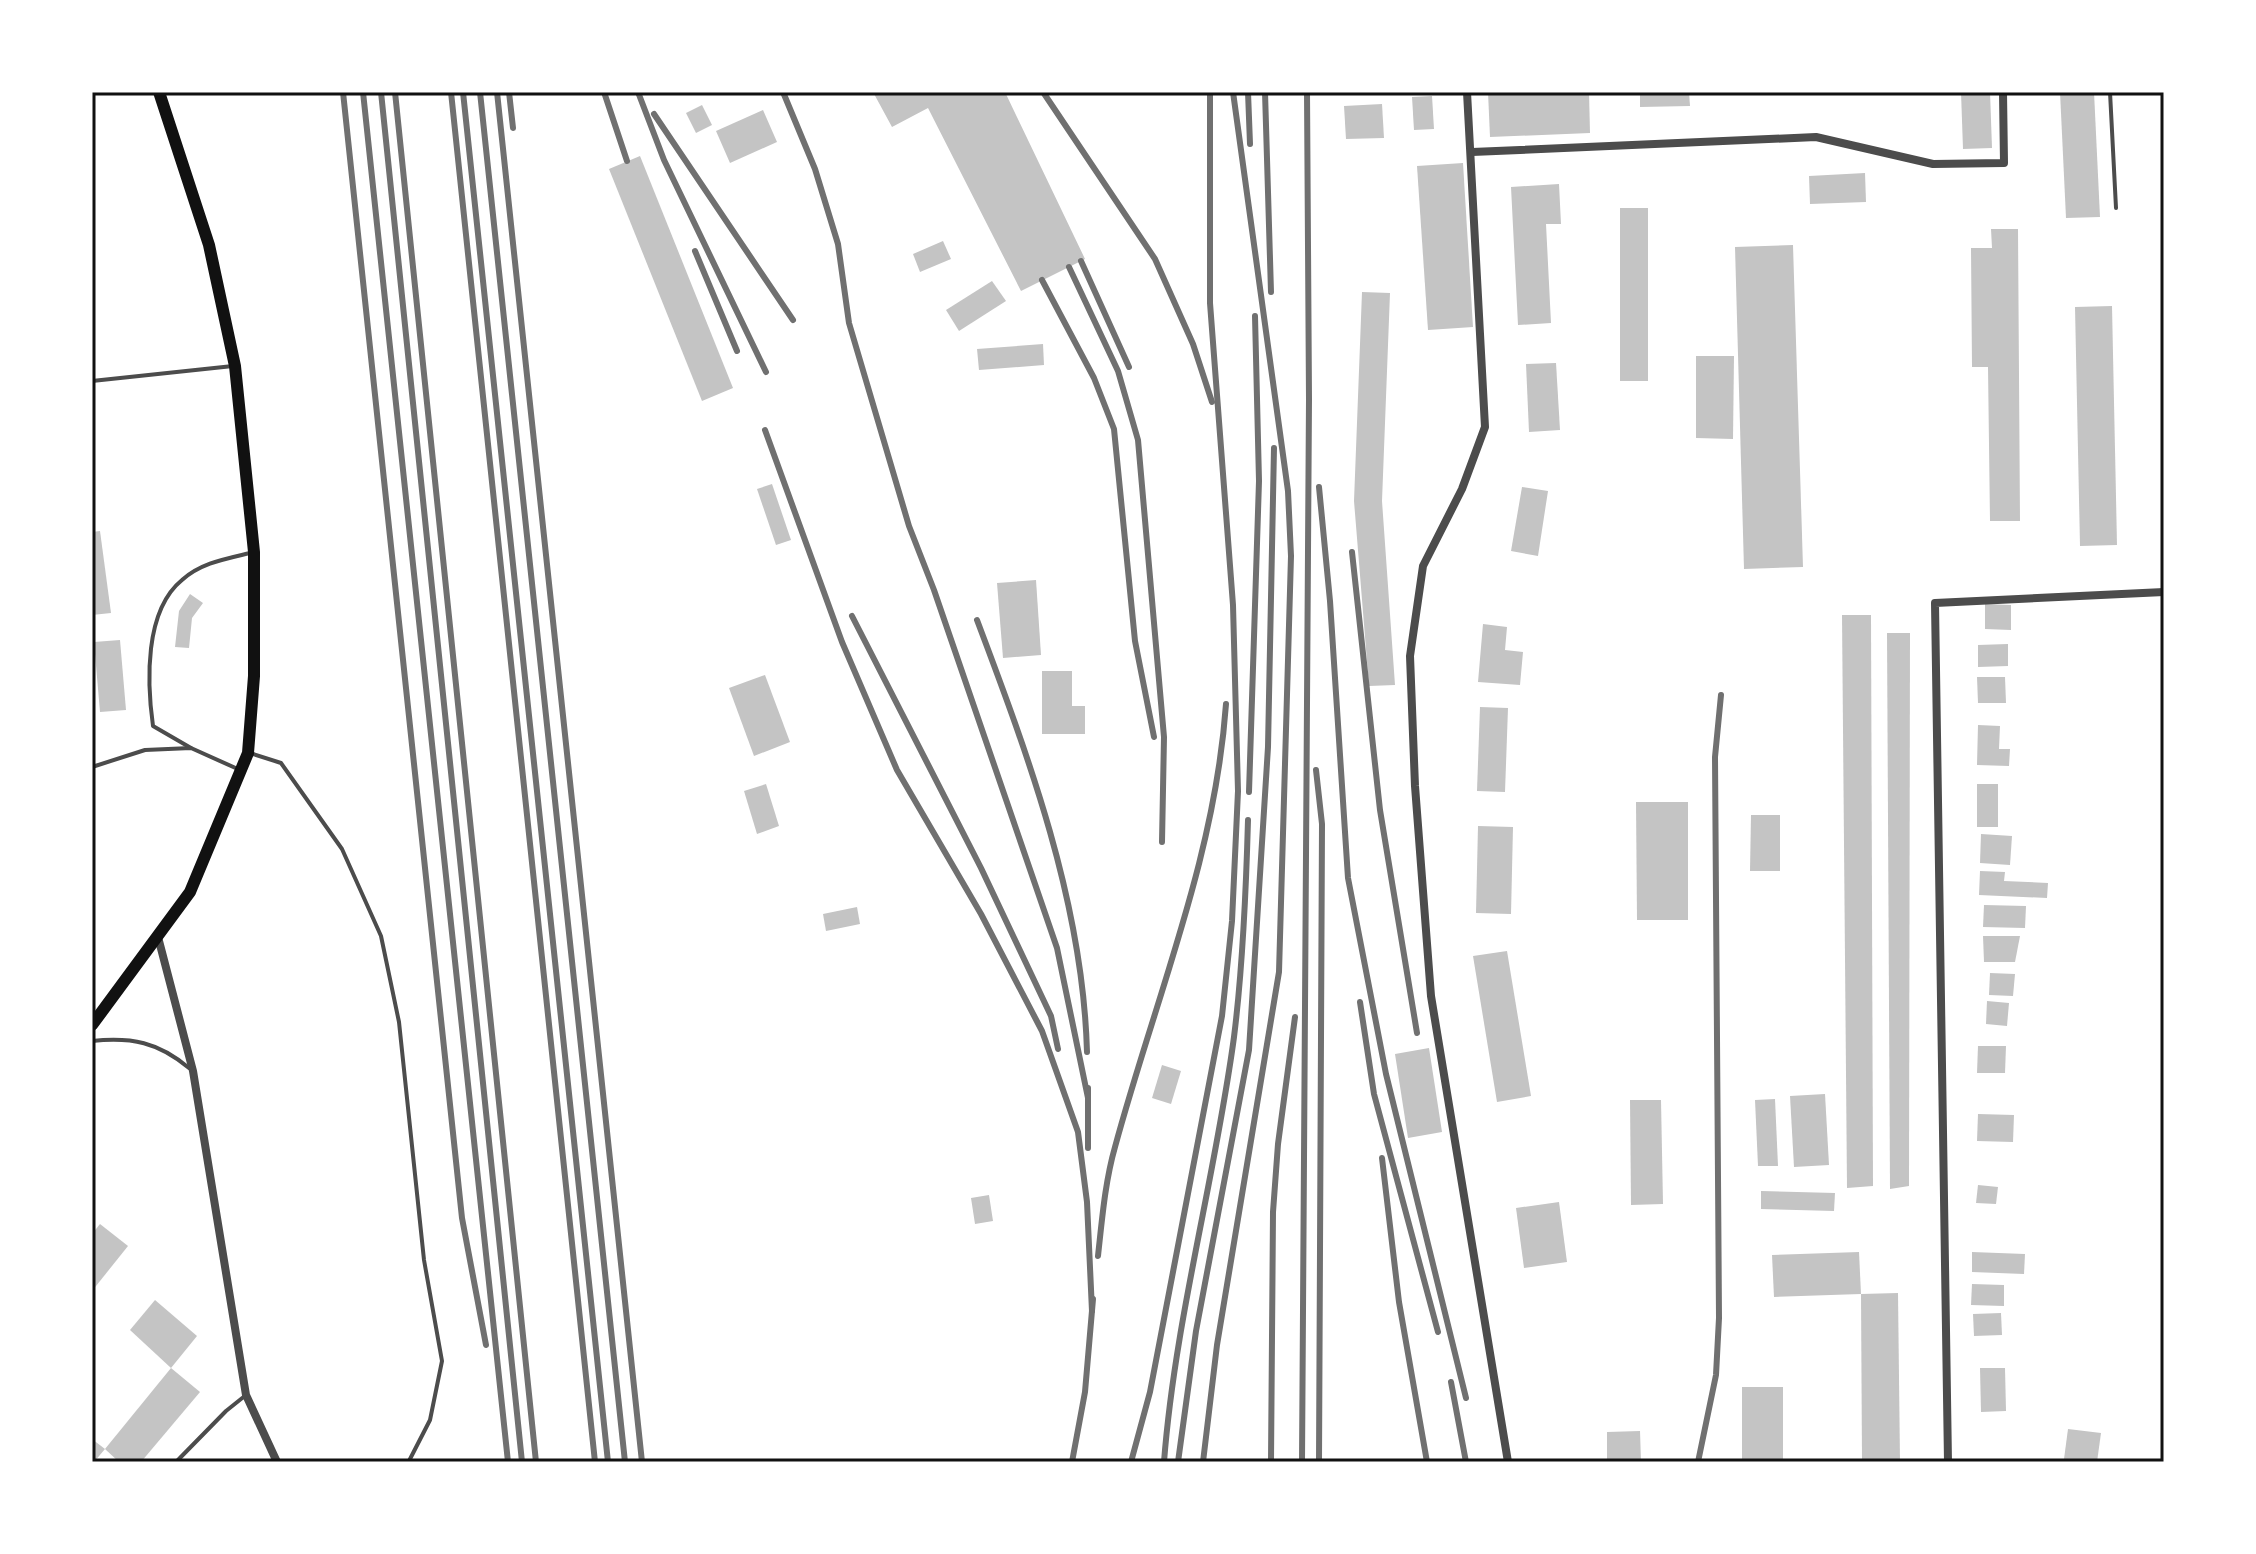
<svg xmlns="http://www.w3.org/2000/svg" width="2256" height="1554" viewBox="0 0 2256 1554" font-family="Rubik,sans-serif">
<rect width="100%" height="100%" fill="#fff"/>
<g fill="#c4c4c4">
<path d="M873 92H1005L1085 259 1021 291 928 108 892 127Z"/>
<path d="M1488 92H1589L1590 133 1490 137Z"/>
<path d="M1640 92H1689L1690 106 1640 107Z"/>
<path d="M1961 92H1990L1992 148 1963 149Z"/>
<path d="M2060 92H2094L2100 217 2066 218Z"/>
<path d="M1432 96 1434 129 1414 130 1412 97Z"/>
<path d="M1382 104 1384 138 1346 139 1344 106Z"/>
<path d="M702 105 712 125 696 133 686 113Z"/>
<path d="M763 110 777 142 730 163 716 131Z"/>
<path d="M640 156 733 388 702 401 609 169Z"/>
<path d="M1463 163 1473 327 1428 330 1417 166Z"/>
<path d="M1865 173 1866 202 1810 204 1809 176Z"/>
<path d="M1559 184 1561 224H1546L1551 323 1518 325 1511 187Z"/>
<rect x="1620" y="208" width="28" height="173"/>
<path d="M1991 229H2018L2020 521H1990L1988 367H1972L1971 248H1992Z"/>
<path d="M943 241 951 259 920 272 913 254Z"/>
<path d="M1793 245 1803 567 1744 569 1735 247Z"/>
<path d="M992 281 1006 301 959 331 946 310Z"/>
<path d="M1362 292 1390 293 1382 501 1395 685 1369 686 1354 501Z"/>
<path d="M2112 306 2117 545 2080 546 2075 307Z"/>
<path d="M1043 344 1044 365 979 370 977 349Z"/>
<path d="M1696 356H1734L1733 439 1696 438Z"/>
<path d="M1556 363 1560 430 1529 432 1526 364Z"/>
<path d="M772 484 791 540 776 545 757 489Z"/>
<path d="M1522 487 1548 491 1538 556 1511 551Z"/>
<path d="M100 531 111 613 92 615V532Z"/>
<path d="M1036 580 1041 655 1003 658 997 583Z"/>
<path d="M190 594 203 603 192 618 189 648 175 647 179 611Z"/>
<path d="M1985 604 2011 605V630L1985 629Z"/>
<path d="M1842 615H1871L1873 1186 1847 1188Z"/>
<path d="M1483 624 1507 627 1505 650 1523 652 1520 685 1478 682Z"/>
<path d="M1887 633H1910L1909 1186 1890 1189Z"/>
<path d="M120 640 126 710 100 712 94 642Z"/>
<path d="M2008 644V666L1978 667V645Z"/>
<path d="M1042 671H1072V706H1085V734H1042Z"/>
<path d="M765 675 790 742 754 756 729 688Z"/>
<path d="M1977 677H2005L2006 703H1978Z"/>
<path d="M1480 707 1508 708 1505 792 1477 791Z"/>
<path d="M1978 725 2000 726 1999 749H2010L2009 766 1977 765Z"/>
<path d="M766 784 779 826 757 834 744 791Z"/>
<rect x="1977" y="784" width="21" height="43"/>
<path d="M1636 802H1688V920H1637Z"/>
<path d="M1751 815H1780V871H1750Z"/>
<path d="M1478 826 1513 827 1511 914 1476 913Z"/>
<path d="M1981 834 2012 836 2010 865 1980 863Z"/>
<path d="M1980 871 2005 872 2004 881 2048 883 2047 898 1979 895Z"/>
<path d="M1984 905 2026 906 2025 928 1983 927Z"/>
<path d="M857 907 860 924 826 931 823 914Z"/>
<path d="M1983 936H2020L2015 962H1984Z"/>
<path d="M1507 951 1531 1096 1497 1102 1473 956Z"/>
<path d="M1990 973 2015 974 2013 996 1989 995Z"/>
<path d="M1987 1001 2009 1003 2007 1026 1986 1024Z"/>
<path d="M1978 1046H2006L2005 1073H1977Z"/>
<path d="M1429 1048 1442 1132 1408 1138 1395 1054Z"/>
<path d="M1162 1065 1181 1071 1171 1104 1152 1098Z"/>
<path d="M1825 1094 1829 1165 1794 1167 1790 1096Z"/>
<path d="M1775 1099 1778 1166H1758L1755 1100Z"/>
<path d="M1630 1100H1661L1663 1204 1631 1205Z"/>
<path d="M1978 1114 2014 1115 2013 1142 1977 1141Z"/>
<path d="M1978 1185 1998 1187 1996 1204 1976 1203Z"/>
<path d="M1761 1191 1835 1193 1834 1211 1761 1209Z"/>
<path d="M989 1195 993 1221 975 1224 971 1198Z"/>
<path d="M1559 1202 1567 1262 1524 1268 1516 1208Z"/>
<path d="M100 1224 128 1246 92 1291V1234Z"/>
<path d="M1859 1252 1861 1294 1774 1297 1772 1255Z"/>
<path d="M1972 1252 2025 1254 2024 1274 1972 1272Z"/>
<path d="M1972 1284 2004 1285V1306L1971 1305Z"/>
<path d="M1898 1293 1900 1462H1862L1861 1294Z"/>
<path d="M155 1300 197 1336 171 1368 130 1330Z"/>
<path d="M2001 1313 2002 1335 1974 1336 1973 1314Z"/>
<path d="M171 1368 200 1392 141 1462H119L105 1449Z"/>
<path d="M1980 1368H2005L2006 1411 1981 1412Z"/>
<rect x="1742" y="1387" width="41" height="75"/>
<path d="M2068 1429 2101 1433 2097 1462 2064 1459Z"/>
<path d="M1640 1431 1641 1462H1607V1432Z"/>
<path d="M92 1439 105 1449 94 1462H92Z"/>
</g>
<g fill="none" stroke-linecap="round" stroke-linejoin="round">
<g stroke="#4c4c4c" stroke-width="4">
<path d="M2110 92 2116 208"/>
<path d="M92 381 233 366"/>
<path d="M191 748 153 726C147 683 144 611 182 580 201 563 225 559 250 553"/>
<path d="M250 753 281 763 342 849 381 936 399 1022 424 1260 442 1361 430 1420 409 1461"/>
<path d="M92 767 145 750 191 748 240 770"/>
<path d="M92 1041C132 1037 158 1042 189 1068"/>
<path d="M176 1462 226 1411 246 1395"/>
</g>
<g stroke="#4c4c4c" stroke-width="8">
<path d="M1467 92 1485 427 1462 489 1423 566 1410 656 1415 786 1431 996 1508 1462"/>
<path d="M1472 152 1816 137 1933 164 2004 163 2003 92"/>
<path d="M158 937 193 1071 246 1395 277 1462"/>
<path d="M1948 1462 1935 603 2164 592"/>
</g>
<path stroke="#111" stroke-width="12" d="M92 1025 190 892 248 753 254 676V552L235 366 209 245 159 92"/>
<g stroke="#707070" stroke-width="6">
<path d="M343 92 462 1218 486 1345"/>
<path d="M363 92 508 1462"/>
<path d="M381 92 522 1462"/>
<path d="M395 92 536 1462"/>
<path d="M451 92 595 1462"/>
<path d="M463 92 608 1462"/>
<path d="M480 92 625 1462"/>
<path d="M497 92 642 1462"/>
<path d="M509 92 513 128"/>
<path d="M604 92 627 161"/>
<path d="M638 92 664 160 766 372"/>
<path d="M783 92 815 169 838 244 849 323 909 526 934 590 1057 948 1088 1098"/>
<path d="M1043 92 1155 259 1193 344 1212 402"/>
<path d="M1248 92 1250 144"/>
<path d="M1265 92 1271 292"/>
<path d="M654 114 793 320"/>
<path d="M695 251 737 351"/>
<path d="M1081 261 1129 367"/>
<path d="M1069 267 1118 371 1138 440 1164 737 1162 842"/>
<path d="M1042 280 1094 378 1114 429 1135 641 1154 737"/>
<path d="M765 430 842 642 897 770 981 914 1042 1031 1078 1132 1087 1202 1092 1311"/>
<path d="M1319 487 1330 601 1348 878 1386 1074 1466 1398"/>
<path d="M1352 552 1380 810 1417 1033"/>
<path d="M852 616 981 868 1051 1016 1058 1049"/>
<path d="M977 620C1029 758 1083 903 1087 1052"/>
<path d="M1316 770 1322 824 1319 1462"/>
<path d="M1249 792 1259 481 1255 316"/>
<path d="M1360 1002 1374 1094 1438 1332"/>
<path d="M1088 1088V1148"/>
<path d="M1382 1158 1399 1302 1427 1462"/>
<path d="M1098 1256C1102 1220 1105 1182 1115 1147 1155 999 1215 859 1226 704"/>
<path d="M1451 1382 1466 1462"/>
<path d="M1072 1462 1085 1392 1093 1299"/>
<path d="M1131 1462 1150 1392 1222 1016 1232 921 1238 791 1233 605 1210 303V92"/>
<path d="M1164 1462C1175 1319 1215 1179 1234 1037 1243 965 1246 893 1248 820"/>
<path d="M1178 1462 1196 1331 1249 1050 1268 747 1274 448"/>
<path d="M1203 1462 1217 1345 1279 972 1291 556 1288 491 1233 92"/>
<path d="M1271 1462 1273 1212 1278 1144 1295 1017"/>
<path d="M1302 1462 1309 399 1307 92"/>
<path d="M1698 1462 1716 1375 1719 1318 1715 757 1721 695"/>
</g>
</g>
<rect width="2256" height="1554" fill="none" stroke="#ffffff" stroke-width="188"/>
<rect x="94" y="94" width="2068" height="1366" fill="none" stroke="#111" stroke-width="3"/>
</svg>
